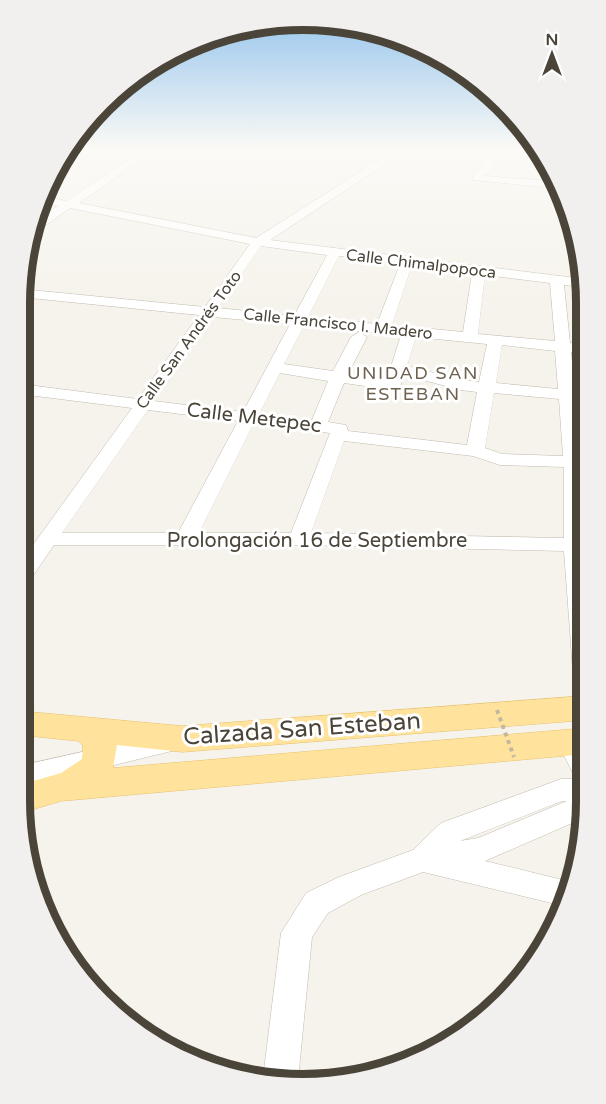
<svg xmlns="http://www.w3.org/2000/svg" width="606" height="1104" viewBox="0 0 606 1104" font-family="'Varela Round',sans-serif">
<rect width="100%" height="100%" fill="#f6f3ec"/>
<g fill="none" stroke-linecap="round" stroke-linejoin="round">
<g stroke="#c2bbae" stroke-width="1">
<g id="minor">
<path d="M72 149H86L66 159H59Z"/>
<path d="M145 149H157L79 203 256 238 396 149H408L270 240 584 279V287L564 285 570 343 584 344V354L571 352 582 462 585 680 576 678 573 672 564 551 299 545H54L28 583 20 585V563L132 408 20 394V384L138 399 199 315 20 297V289L205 307 250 244 70 208 43 227H37L40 218 58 206 45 203 47 197 66 201ZM261 246 327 255 294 316 218 308ZM339 256 400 264 377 324 308 317ZM412 265 472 273 463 332 392 325ZM485 275 550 283 555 341 478 334ZM213 317 290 324 243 412 154 401ZM304 326 401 335 387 379 348 374 367 337 359 332 351 337 333 371 284 364ZM416 337 487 344 479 382 462 380 407 366ZM502 345 555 351 558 389 496 383ZM280 373 328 381 312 420 259 414ZM404 375 461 390 477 392 467 445 348 431 346 425 328 422 344 383 393 390 399 389ZM494 393 559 399 563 456 502 454 485 448ZM148 410 238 421 178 533H62ZM254 423 330 433 291 533H199ZM344 441 473 456 500 465 564 467V538L311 533Z"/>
<path d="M474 149H484L497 167 483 176 552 181 555 188 473 180 474 172 486 166Z"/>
<path d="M171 732 180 735 184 742 180 749 20 788V766Z"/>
<path d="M570 732 579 735 586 747V817L485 861 567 881 560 905 423 872 361 895 328 913 312 937 298 1080 263 1078 281 933 306 893 339 877 413 850 441 823 561 779H576L557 742 561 735ZM562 801H567L478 838 460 841Z"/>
</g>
</g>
<g stroke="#e6c16a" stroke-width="1">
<g id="major">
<path d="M522 149H540L542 156 524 152Z"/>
<path d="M586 696V720L182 752 117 745 113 768 586 728V754L61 801 21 813 20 785 61 773 82 759 83 746 79 741 20 735V711L182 726Z"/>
</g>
</g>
<use href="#minor" fill="#fff" fill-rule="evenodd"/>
<use href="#major" fill="#ffe39c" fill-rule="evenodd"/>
<path stroke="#c4b79f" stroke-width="4" stroke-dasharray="4 4" stroke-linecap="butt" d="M497 710 514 757"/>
</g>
<linearGradient id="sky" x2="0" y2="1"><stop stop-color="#8fc1ec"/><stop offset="0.49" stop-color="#fbfaf6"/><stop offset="1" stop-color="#fbfaf6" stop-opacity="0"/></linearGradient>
<rect width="606" height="304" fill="url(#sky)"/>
<g text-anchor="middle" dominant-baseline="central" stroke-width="6" stroke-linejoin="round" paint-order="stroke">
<g font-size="16" fill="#4b4439" stroke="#fff">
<text transform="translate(421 264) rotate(7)">Calle Chimalpopoca</text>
<text transform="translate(338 324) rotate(6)">Calle Francisco I. Madero</text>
<text transform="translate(189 340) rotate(-54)">Calle San Andrés Toto</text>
</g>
<g font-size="18" letter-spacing="1.5" fill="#6e6250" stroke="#fff">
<text x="413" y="373">UNIDAD SAN<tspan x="413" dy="21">ESTEBAN</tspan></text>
</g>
<g font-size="20" fill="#4b4439" stroke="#fff">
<text transform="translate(254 418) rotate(7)">Calle Metepec</text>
<text x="317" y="541">Prolongación 16 de Septiembre</text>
</g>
<g font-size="24" fill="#4b4439" stroke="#fff">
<text transform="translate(302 729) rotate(-4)">Calzada San Esteban</text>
</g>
</g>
<path d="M0 0H606V1104H0ZM303 30H303A273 273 0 0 1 576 303V801A273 273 0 0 1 303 1074H303A273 273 0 0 1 30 801V303A273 273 0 0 1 303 30Z" fill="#f1f0ef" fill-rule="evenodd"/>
<path fill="none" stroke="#4b4439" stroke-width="8" d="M303 30H303A273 273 0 0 1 576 303V801A273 273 0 0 1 303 1074H303A273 273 0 0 1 30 801V303A273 273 0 0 1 303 30Z"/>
<g transform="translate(552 54)" stroke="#ffffff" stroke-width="4.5" paint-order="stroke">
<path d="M0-4.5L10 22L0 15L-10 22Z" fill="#4b4439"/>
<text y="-9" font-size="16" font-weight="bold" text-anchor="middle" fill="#4b4439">N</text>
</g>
</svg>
